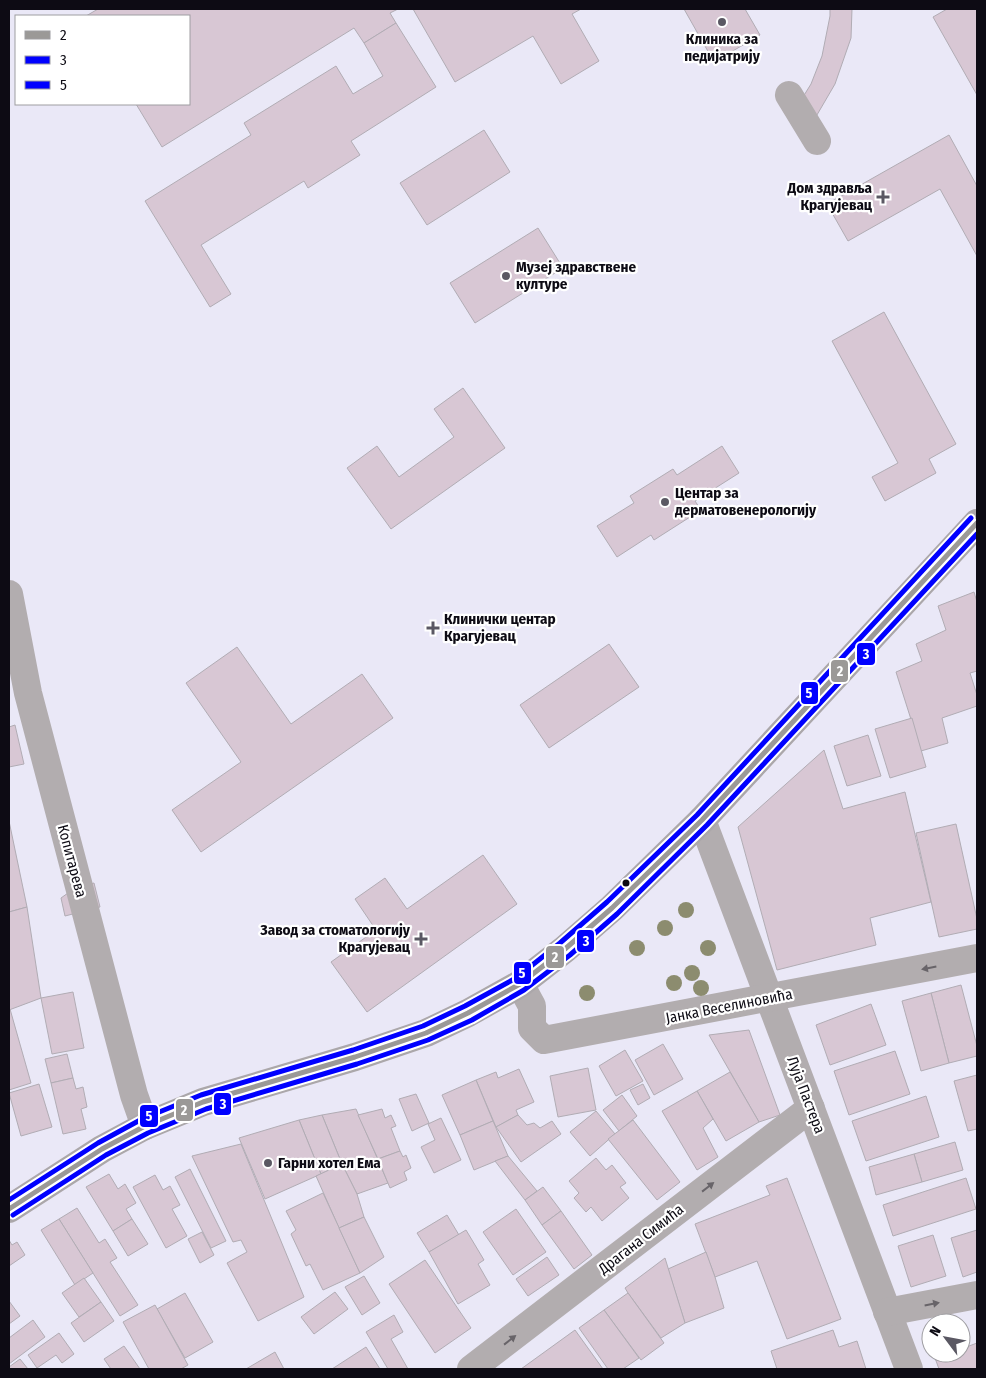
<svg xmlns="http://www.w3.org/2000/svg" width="986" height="1378" viewBox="0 0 986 1378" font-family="'Fira Sans Condensed',sans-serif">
<rect width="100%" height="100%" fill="#eae8f7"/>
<g fill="#d8c7d4" stroke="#b1acb4">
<path d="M98 9H398L390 13 396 23 364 43 354 28 162 147 136 104H189V16H86Z"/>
<path d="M413 9H581L572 14 599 61 561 84 533 36 455 82Z"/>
<path d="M684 9H745L760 35 714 62Z"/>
<path d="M830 9H852L851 38 835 84 814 120 798 105 811 84 822 56 830 16Z"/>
<path d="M947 9H977V95L933 17Z"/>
<path d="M396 23 436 87 351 141 360 155 308 188 304 181 201 245 231 294 210 307 145 201 251 135 244 123 336 66 353 94 383 76 364 43Z"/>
<path d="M484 130 510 172 427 225 400 183Z"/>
<path d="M949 135 977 186V256L940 189 848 241 827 204Z"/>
<path d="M538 228 563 268 475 323 450 283Z"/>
<path d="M884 312 956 444 929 459 936 473 885 501 872 477 898 463 832 341Z"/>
<path d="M463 388 505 448 391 529 347 468 377 446 399 477 454 437 434 409Z"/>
<path d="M722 446 739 473 695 501 701 510 654 540 651 535 617 557 597 526 634 503 630 496 673 469 677 475Z"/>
<path d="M974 592 977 602V671L970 673 977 695V706L942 718 948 743 921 751 896 672 922 661 916 644 946 630 938 606Z"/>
<path d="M609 644 639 687 549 748 520 705Z"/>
<path d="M237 647 291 724 362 674 393 718 201 852 172 810 241 762 186 683Z"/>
<path d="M912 718 926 767 890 778 875 729Z"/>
<path d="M15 725 24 764 9 767V727Z"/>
<path d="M868 735 881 776 847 786 834 746Z"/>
<path d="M824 750 843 809 905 792 931 902 870 918 876 945 777 970 738 827Z"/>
<path d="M9 821 27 907 9 912Z"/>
<path d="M956 824 977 919V929L939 937 916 833Z"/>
<path d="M483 855 517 904 367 1012 331 962 376 930 355 899 385 878 407 909Z"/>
<path d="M94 883 100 907 65 916 61 898 75 888Z"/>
<path d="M27 907 41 998 9 1010V912Z"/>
<path d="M961 985 977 1046V1056L949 1063 931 993Z"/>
<path d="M73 992 84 1048 52 1054 41 998Z"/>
<path d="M931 993 949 1063 921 1071 902 1001Z"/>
<path d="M871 1004 886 1045 830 1065 816 1025Z"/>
<path d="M10 1009 31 1083 9 1090V1010Z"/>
<path d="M749 1030 780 1115 759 1122 709 1035Z"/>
<path d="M663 1044 683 1079 654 1095 635 1060Z"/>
<path d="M625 1050 643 1081 616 1096 599 1066Z"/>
<path d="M895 1051 910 1094 849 1115 834 1071Z"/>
<path d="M67 1054 73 1078 51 1083 45 1059Z"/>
<path d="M588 1068 596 1110 558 1117 550 1076Z"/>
<path d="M519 1069 534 1102 516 1110 518 1115 496 1127 476 1080 496 1072 498 1078Z"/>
<path d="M730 1072 759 1122 726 1141 697 1091Z"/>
<path d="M977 1075V1129L968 1131 954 1081Z"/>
<path d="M73 1078 76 1089 83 1087 87 1107 81 1109 86 1129 63 1134 51 1083Z"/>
<path d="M476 1080 493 1121 460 1135 442 1095Z"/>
<path d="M39 1084 52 1127 21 1136 9 1093Z"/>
<path d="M643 1084 650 1098 638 1105 630 1090Z"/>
<path d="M697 1091 713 1119 703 1128 718 1157 697 1170 662 1111Z"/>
<path d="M416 1094 429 1123 412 1131 399 1099Z"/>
<path d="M622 1095 637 1116 619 1131 603 1110Z"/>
<path d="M926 1096 939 1137 866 1161 852 1121Z"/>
<path d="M356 1109 388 1183 357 1194 342 1164 322 1115Z"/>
<path d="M382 1109 385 1118 391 1115 396 1126 391 1128 400 1151 378 1159 358 1115Z"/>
<path d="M596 1111 615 1134 590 1156 570 1132Z"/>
<path d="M322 1115 342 1164 321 1174 299 1120Z"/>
<path d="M518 1115 527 1125 534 1123 540 1128 552 1121 561 1134 521 1162 496 1127Z"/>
<path d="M441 1118 461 1160 434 1173 421 1147 435 1140 428 1124Z"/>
<path d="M299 1120 321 1174 265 1199 239 1138Z"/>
<path d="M633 1120 680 1182 657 1200 608 1139Z"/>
<path d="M493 1121 508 1156 474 1170 460 1135Z"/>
<path d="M955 1142 963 1170 922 1182 914 1154Z"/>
<path d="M241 1144 304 1297 258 1321 227 1263 247 1252 241 1240 233 1242 192 1156Z"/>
<path d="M400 1151 403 1157 406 1155 411 1168 404 1172 407 1180 390 1188 378 1159Z"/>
<path d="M914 1154 922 1182 876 1195 869 1167Z"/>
<path d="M508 1156 537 1191 525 1200 495 1161Z"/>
<path d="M596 1158 606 1170 612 1165 626 1183 620 1187 629 1198 602 1221 591 1207 586 1212 574 1198 579 1193 569 1181Z"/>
<path d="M342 1164 357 1194 364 1217 339 1228 316 1176Z"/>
<path d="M190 1169 226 1241 211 1248 175 1177Z"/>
<path d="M109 1174 118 1189 125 1184 136 1203 126 1209 132 1219 113 1231 86 1187Z"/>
<path d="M155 1175 163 1190 170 1186 180 1205 172 1209 187 1236 166 1248 133 1187Z"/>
<path d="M787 1178 841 1319 787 1339 757 1261 715 1277 695 1224 770 1195 766 1186Z"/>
<path d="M966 1178 976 1209 893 1236 883 1205Z"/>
<path d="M543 1187 561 1211 542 1225 525 1200Z"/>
<path d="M323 1193 360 1273 323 1290 310 1264 306 1266 291 1234 296 1230 286 1211Z"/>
<path d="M77 1208 99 1243 105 1239 117 1258 110 1262 138 1305 120 1316 59 1219Z"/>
<path d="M516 1209 546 1252 513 1275 483 1232Z"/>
<path d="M561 1211 592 1255 574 1269 542 1225Z"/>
<path d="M447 1215 459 1235 429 1252 417 1233Z"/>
<path d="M364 1217 384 1257 360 1273 339 1228Z"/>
<path d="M59 1219 93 1273 75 1285 41 1230Z"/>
<path d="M132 1219 148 1244 128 1256 113 1231Z"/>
<path d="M466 1230 484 1260 478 1264 490 1285 458 1304 429 1252Z"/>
<path d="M977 1230V1272L963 1277 951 1238Z"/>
<path d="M202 1232 214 1255 200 1263 188 1239Z"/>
<path d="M933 1235 946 1276 911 1287 898 1246Z"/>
<path d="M9 1240 12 1245 17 1242 25 1255 9 1266Z"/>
<path d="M706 1252 715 1277 724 1308 685 1323 668 1269Z"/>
<path d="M547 1257 559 1275 528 1296 516 1279Z"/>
<path d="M665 1258 685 1323 661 1338 628 1293 625 1288Z"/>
<path d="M425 1260 471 1328 435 1353 389 1284Z"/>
<path d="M364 1276 380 1303 362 1315 345 1287Z"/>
<path d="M84 1278 101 1302 79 1317 62 1293Z"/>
<path d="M335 1292 348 1309 314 1334 301 1317Z"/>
<path d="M185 1293 213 1342 185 1358 157 1309Z"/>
<path d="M628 1293 664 1343 641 1360 604 1310Z"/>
<path d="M9 1301 20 1316 9 1324Z"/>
<path d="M101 1302 114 1321 84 1342 71 1323Z"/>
<path d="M155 1305 188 1365 181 1369H149L123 1322Z"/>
<path d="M604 1310 639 1358 623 1369H608L579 1328Z"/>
<path d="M394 1315 403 1332 391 1339 408 1369H388L366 1332Z"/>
<path d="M33 1320 45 1337 9 1364V1338Z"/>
<path d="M575 1330 603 1369H521Z"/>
<path d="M833 1330 839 1347 857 1341 866 1369H777L771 1351Z"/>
<path d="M59 1333 74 1354 62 1363 56 1355 37 1368 28 1355Z"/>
<path d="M977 1343V1369H939L935 1358 949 1353H961V1349Z"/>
<path d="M124 1346 140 1369H111L104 1359Z"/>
<path d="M366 1347 380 1369H332Z"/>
<path d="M275 1352 284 1369H246Z"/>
<path d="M20 1359 28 1369H9V1367Z"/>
</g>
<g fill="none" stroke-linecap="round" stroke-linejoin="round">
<g stroke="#b2adaf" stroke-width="28">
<path d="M789 95 817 141"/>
<path d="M9 594 28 693 134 1095 145 1126"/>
<path d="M702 820 909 1369"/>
<path d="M520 984 532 1006V1028L544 1040 977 958"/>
<path d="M887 1312 977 1295"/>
<path d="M471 1369 811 1108"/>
</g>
<path stroke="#aba7aa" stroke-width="28" d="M9 1209 102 1149 145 1126 203 1102 355 1057 426 1033 468 1013 520 984 565 949 612 908 702 820 977 523"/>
<g stroke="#fff" stroke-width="9">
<path id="bus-1" d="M9 1209 102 1149 145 1126 203 1102 355 1057 426 1033 468 1013 520 984 565 949 612 908 702 820 977 523"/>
</g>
<g stroke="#fff" stroke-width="9">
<path id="bus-2" d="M13 1215 106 1155 148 1133 206 1109 357 1064 428 1040 472 1020 524 990 570 955 617 914 707 825 977 534"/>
</g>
<g stroke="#fff" stroke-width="9">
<path id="bus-3" d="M9 1200 98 1143 142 1119 201 1095 353 1050 423 1026 465 1006 516 978 560 943 607 902 697 815 971 518"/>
</g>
<use href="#bus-1" stroke="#9b9997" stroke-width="5"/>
<use href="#bus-2" stroke="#00f" stroke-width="5"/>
<use href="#bus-3" stroke="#00f" stroke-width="5"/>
</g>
<g fill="#8c8c6f">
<circle cx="686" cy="910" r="8"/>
<circle cx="665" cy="928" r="8"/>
<circle cx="637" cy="948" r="8"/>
<circle cx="708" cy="948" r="8"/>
<circle cx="692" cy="973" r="8"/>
<circle cx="674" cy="983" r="8"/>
<circle cx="701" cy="988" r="8"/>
<circle cx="587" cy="993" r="8"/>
</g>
<defs><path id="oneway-solid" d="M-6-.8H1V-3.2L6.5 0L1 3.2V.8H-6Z" transform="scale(1.25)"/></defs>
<g fill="#686469">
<use href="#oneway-solid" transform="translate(929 968) rotate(169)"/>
<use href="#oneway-solid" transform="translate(708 1187) rotate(-38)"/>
<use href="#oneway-solid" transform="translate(932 1304) rotate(-11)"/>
<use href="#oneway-solid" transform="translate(510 1340) rotate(-38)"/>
</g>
<g fill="#5a5863" stroke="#fff" stroke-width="2">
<circle cx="722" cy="22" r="5"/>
<path d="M880.5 189.5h5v5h5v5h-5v5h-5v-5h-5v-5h5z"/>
<circle cx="506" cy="276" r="5"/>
<circle cx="665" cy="502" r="5"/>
<path d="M430.5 620.5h5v5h5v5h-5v5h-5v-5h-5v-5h5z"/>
<path d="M418.5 931.5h5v5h5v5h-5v5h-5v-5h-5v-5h5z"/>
<circle cx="268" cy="1163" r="5"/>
</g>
<circle fill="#0d0b14" stroke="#fff" stroke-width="2" cx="626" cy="883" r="4.5"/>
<g text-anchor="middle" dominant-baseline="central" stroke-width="4.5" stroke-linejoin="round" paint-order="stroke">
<g font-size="15" font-weight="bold" fill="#0d0b14" stroke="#fff" text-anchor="start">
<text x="722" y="39" text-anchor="middle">Клиника за<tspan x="722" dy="17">педијатрију</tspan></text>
<text x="872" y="188" text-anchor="end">Дом здравља<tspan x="872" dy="17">Крагујевац</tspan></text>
<text x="516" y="267">Музеј здравствене<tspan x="516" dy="17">културе</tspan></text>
<text x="675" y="493">Центар за<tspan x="675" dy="17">дерматовенерологију</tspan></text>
<text x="444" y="619">Клинички центар<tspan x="444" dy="17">Крагујевац</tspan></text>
<text x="410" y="930" text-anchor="end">Завод за стоматологију<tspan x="410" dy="17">Крагујевац</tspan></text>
<text x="278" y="1163">Гарни хотел Ема</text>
</g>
<g font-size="15" fill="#0d0b14" stroke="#fff">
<text transform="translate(72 861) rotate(75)">Копитарева</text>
<text transform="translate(729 1006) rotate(-11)">Јанка Веселиновића</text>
<text transform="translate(806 1095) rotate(69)">Луја Пастера</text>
<text transform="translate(641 1239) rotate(-38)">Драгана Симића</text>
</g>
</g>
<g stroke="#fff" stroke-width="2">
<rect x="856" y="642" width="20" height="24" rx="5" fill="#00f"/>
<rect x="830" y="659" width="19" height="24" rx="5" fill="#9b9997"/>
<rect x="800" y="681" width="19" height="24" rx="5" fill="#00f"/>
<rect x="576" y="929" width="19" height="24" rx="5" fill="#00f"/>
<rect x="545" y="945" width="20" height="24" rx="5" fill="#9b9997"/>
<rect x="513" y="961" width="19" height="24" rx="5" fill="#00f"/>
<rect x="213" y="1092" width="19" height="24" rx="5" fill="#00f"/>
<rect x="175" y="1098" width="19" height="24" rx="5" fill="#9b9997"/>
<rect x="139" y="1104" width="20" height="24" rx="5" fill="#00f"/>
</g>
<g font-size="14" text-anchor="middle" font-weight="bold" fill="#fff">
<text x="866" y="659">3</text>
<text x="840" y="676">2</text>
<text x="809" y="698">5</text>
<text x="586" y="946">3</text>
<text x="555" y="962">2</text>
<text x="522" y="978">5</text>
<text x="223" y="1109">3</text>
<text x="184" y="1115">2</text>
<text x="149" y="1121">5</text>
</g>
<rect width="986" height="1378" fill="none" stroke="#0d0b14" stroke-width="20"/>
<rect x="15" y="15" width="175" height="90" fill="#ffffff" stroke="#9e9da1"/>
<rect x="25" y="31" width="25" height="8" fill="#9b9997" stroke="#9e9da1"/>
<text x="60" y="40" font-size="15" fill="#0d0b14">2</text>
<rect x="25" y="56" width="25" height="8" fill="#0000ff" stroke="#9e9da1"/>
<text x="60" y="65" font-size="15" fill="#0d0b14">3</text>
<rect x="25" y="81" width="25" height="8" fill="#0000ff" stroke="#9e9da1"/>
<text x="60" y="90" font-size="15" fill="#0d0b14">5</text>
<g transform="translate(946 1338) rotate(302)"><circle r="24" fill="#ffffff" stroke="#9e9da1"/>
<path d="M0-4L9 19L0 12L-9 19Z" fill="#5a5863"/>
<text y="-8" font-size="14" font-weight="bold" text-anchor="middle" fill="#0d0b14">N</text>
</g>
</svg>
